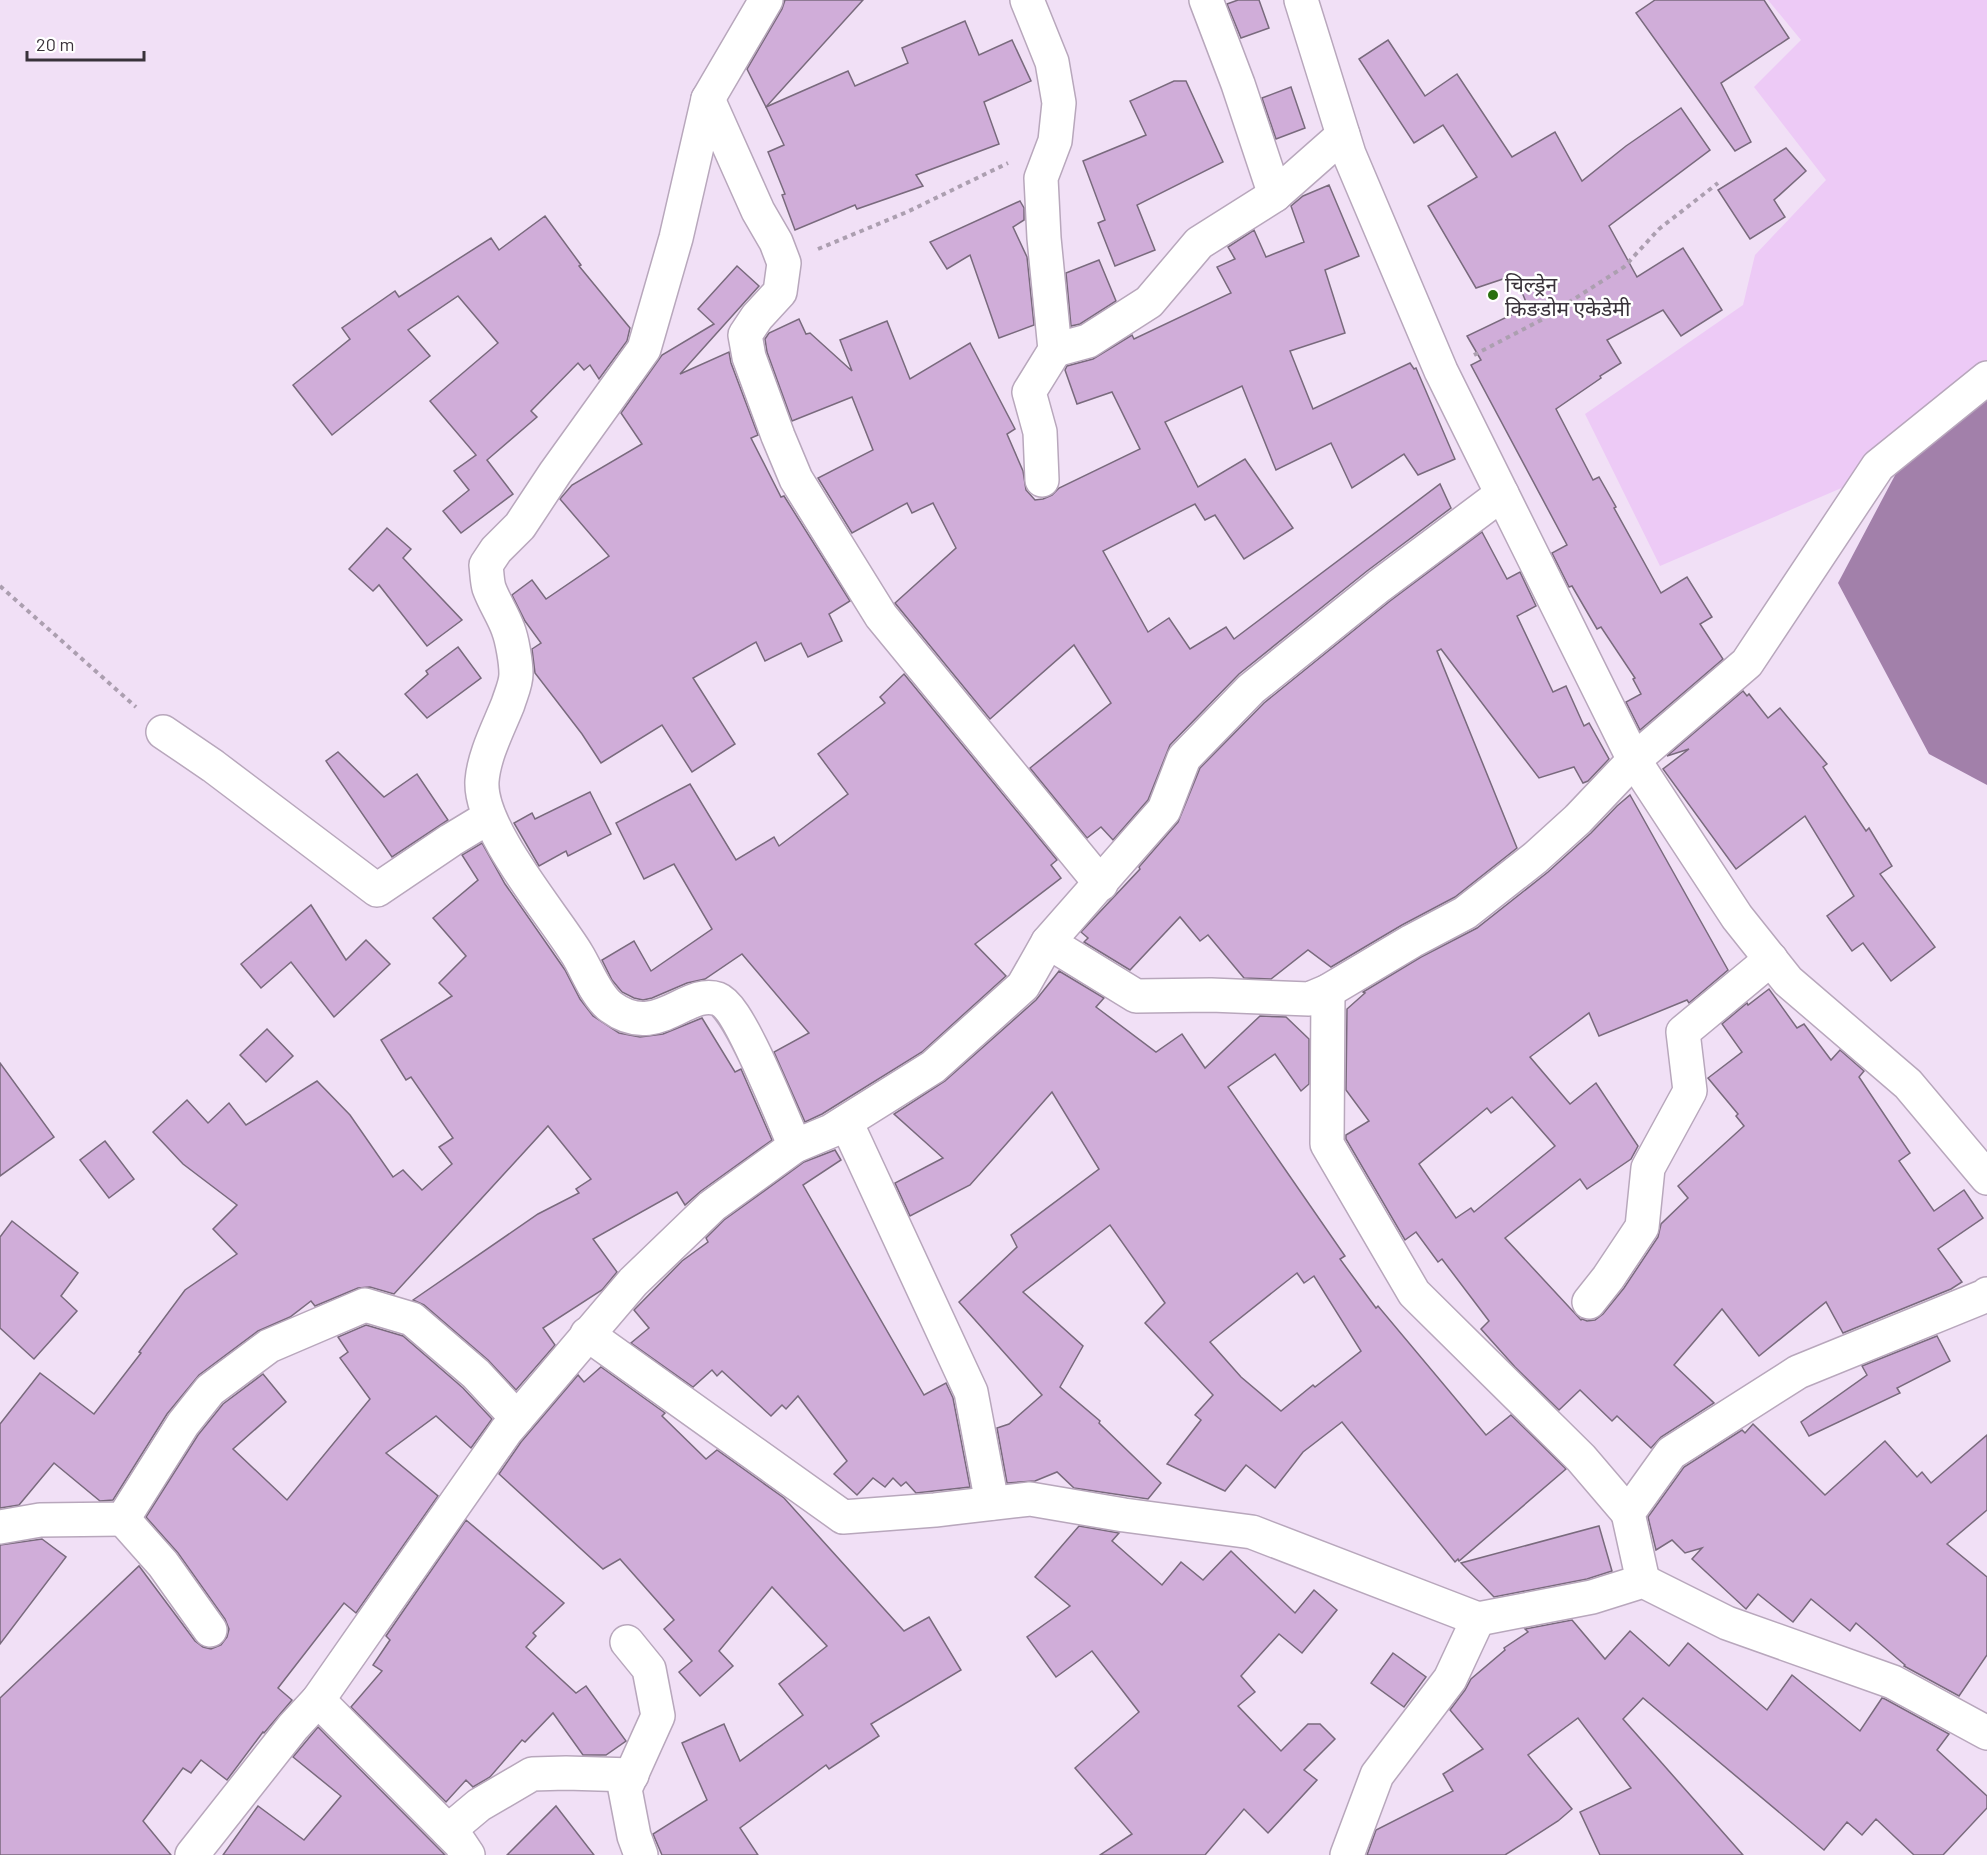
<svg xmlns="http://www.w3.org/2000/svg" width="1987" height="1855" viewBox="0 0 1987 1855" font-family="Barlow,'Noto Sans Devanagari',sans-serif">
<rect width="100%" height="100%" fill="#f1e0f6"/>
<path fill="#edcaf6" d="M1768 0H1987V393L1902 462 1660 566 1585 414 1743 305 1755 255 1826 180 1754 87 1801 40Z"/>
<path fill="#a280aa" d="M1987 393V785L1929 754 1838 583 1902 462Z"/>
<g fill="#d0add9" stroke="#796a7d" stroke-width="1.5" fill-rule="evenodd">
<path d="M785 0H863L766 107 747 69 782 9Z"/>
<path d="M1238 0H1259L1269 28 1241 38 1227 4Z"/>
<path d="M1655 0H1764L1789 38 1721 83 1751 142 1735 151 1636 13Z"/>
<path d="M965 21 979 55 1012 40 1031 81 984 102 999 144 916 175 923 186 857 209 855 205 795 230 782 195 785 194 768 152 784 145 766 107 848 71 855 86 908 63 902 48Z"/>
<path d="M1388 40 1425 96 1457 74 1512 157 1555 132 1582 181 1626 146 1681 108 1710 150 1609 226 1637 277 1683 248 1722 310 1681 336 1663 310 1607 340 1621 363 1600 376 1601 378 1556 409 1593 480 1599 477 1616 507 1614 508 1661 593 1687 577 1712 617 1700 624 1723 659 1640 730 1626 702 1641 694 1633 679 1635 678 1601 627 1597 629 1572 586 1569 587 1552 553 1567 545 1471 365 1481 360 1467 336 1528 307 1515 275 1476 288 1428 206 1477 177 1443 125 1414 143 1359 59Z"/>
<path d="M1174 81H1186L1223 162 1137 205 1155 250 1115 266 1098 223 1105 220 1083 161 1146 135 1130 101Z"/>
<path d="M1291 87 1305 128 1276 139 1262 98Z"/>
<path d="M1786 148 1806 171 1774 200 1785 217 1750 239 1718 190Z"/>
<path d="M1329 185 1359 256 1325 270 1345 333 1290 351 1313 409 1410 363 1414 369 1416 368 1455 459 1418 475 1404 454 1352 488 1331 443 1276 470 1242 386 1165 422 1198 487 1245 459 1293 528 1244 559 1215 515 1205 520 1195 504 1103 551 1148 632 1169 618 1190 649 1226 627 1234 639 1440 484 1451 508 1367 571 1239 674 1170 745 1148 800 1113 840 1101 827 1087 838 1030 768 1111 703 1074 645 990 719 895 603 956 548 933 503 912 513 907 503 852 533 818 478 873 450 852 397 792 421 767 352 765 339 769 333 799 319 806 334 810 333 852 371 840 340 887 321 910 379 970 343 1015 429 1007 434 1023 471 1026 490 1035 500 1043 499 1052 495 1059 488 1140 449 1112 392 1077 404 1065 370 1067 366 1093 359 1132 335 1134 339 1231 293 1217 267 1235 259 1228 247 1254 230 1266 257 1304 242 1291 206 1303 196Z"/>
<path d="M1020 201 1024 208V220L1013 227 1027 257 1034 325 999 338 970 255 947 269 930 242Z"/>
<path d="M545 216 581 265 579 266 630 328 627 341 599 379 590 365 584 370 578 363 531 411 537 417 487 460 513 494 461 533 443 511 469 490 454 471 476 455 430 401 498 343 458 296 408 330 430 356 332 435 293 385 350 339 342 328 395 291 399 297 491 238 499 250Z"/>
<path d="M1099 260 1116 301 1080 324 1071 326 1066 273Z"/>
<path d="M737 266 759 286 680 374 729 352 731 363 758 435 751 438 781 497 784 496 850 601 829 614 842 641 808 657 801 643 765 661 756 642 693 678 735 744 692 772 662 725 601 763 582 734 535 673 532 649 541 643 525 621 512 595 532 580 546 599 609 556 560 499 572 485 642 444 621 413 662 355 714 324 698 309Z"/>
<path d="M387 528 411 549 403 558 462 620 427 646 379 585 373 591 349 569Z"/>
<path d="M1482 532 1507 579 1520 572 1536 606 1517 616 1553 692 1566 686 1584 726 1589 723 1609 759 1588 781 1583 783 1574 767 1539 778 1441 649 1437 651 1517 848 1455 897 1402 925 1331 967 1308 950 1271 979 1244 978 1208 935 1200 941 1180 917 1130 970 1084 942 1088 938 1081 932 1140 869 1139 867 1178 822 1200 768 1264 703 1390 601Z"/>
<path d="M458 647 481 678 427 718 405 694 428 674 426 671Z"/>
<path d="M904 674 1057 860 1051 865 1061 878 975 944 1006 976 922 1052 822 1114 805 1122 774 1052 809 1033 742 954 705 979 687 983 652 998 643 1000 634 998 622 992 612 980 602 960 634 941 651 971 712 929 674 864 644 879 616 823 690 784 736 860 774 837 779 846 848 794 818 754 885 703 880 697Z"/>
<path d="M1743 691 1747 696 1749 694 1768 718 1780 708 1827 764 1823 767 1866 831 1869 828 1892 866 1880 874 1935 947 1891 981 1863 943 1852 951 1827 916 1854 896 1805 816 1736 869 1663 769 1689 749 1667 756Z"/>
<path d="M338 752 384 797 417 774 448 820 392 857 326 761Z"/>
<path d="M590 792 611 834 568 856 566 851 539 866 514 823 532 813 535 819Z"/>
<path d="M1630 795 1728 970 1689 1003 1687 1000 1599 1036 1589 1013 1530 1057 1570 1104 1596 1083 1638 1146 1631 1159 1587 1189 1580 1179 1505 1238 1581 1320 1582 1319 1587 1321 1595 1320 1603 1314 1624 1288 1658 1237 1661 1224 1688 1198 1678 1186 1744 1126 1736 1116 1738 1114 1708 1078 1742 1052 1722 1024 1747 1003 1748 1005 1769 989 1797 1028 1804 1024 1831 1060 1840 1050 1864 1071 1859 1077 1910 1153 1899 1161 1934 1211 1964 1190 1983 1218 1938 1249 1962 1282 1951 1289 1843 1333 1826 1302 1759 1356 1722 1309 1674 1365 1714 1403 1661 1437 1651 1448 1617 1416 1612 1421 1580 1390 1559 1410 1515 1367 1481 1329 1489 1321 1442 1259 1438 1262 1416 1232 1405 1240 1346 1139V1135L1369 1121 1346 1090 1347 1009 1365 993 1363 992 1421 957 1477 928 1548 872 1591 833 1617 806ZM1512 1097 1555 1146 1474 1212 1471 1208 1456 1218 1419 1164 1487 1108 1491 1113Z"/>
<path d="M482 843 505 884 565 970 580 999 593 1016 619 1033 640 1037 663 1034 702 1018 735 1072 741 1069 772 1140 701 1191 685 1205 677 1192 593 1239 617 1272 602 1290 543 1328 555 1345 516 1390 488 1360 424 1305 413 1300 538 1214 579 1193 576 1189 591 1179 548 1126 394 1294 370 1287 358 1288 315 1306 311 1301 290 1317 258 1331 199 1375 167 1414 113 1500 100 1501 54 1463 19 1505 0 1508V1424L40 1373 94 1414 141 1353 139 1352 185 1290 237 1254 213 1229 237 1205 183 1164 153 1132 187 1100 208 1123 229 1103 246 1125 317 1081 350 1115 393 1177 403 1170 422 1190 452 1164 439 1147 453 1138 411 1077 406 1080 381 1040 452 996 439 983 466 956 433 918 478 880 462 855Z"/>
<path d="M311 905 346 960 366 940 390 964 334 1017 291 962 261 988 241 964Z"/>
<path d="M1059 971 1104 998 1096 1007 1156 1052 1182 1034 1205 1068 1260 1016 1286 1017 1309 1039V1084L1301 1091 1275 1054 1228 1087 1345 1256 1340 1259 1376 1308 1378 1306 1486 1435 1511 1415 1566 1469 1459 1561 1458 1559 1455 1562 1342 1422 1303 1452 1275 1488 1246 1465 1225 1491 1167 1464 1201 1420 1195 1415 1213 1395 1145 1323 1165 1303 1110 1225 1023 1292 1083 1346 1060 1387 1100 1421 1099 1423 1161 1483 1148 1499 1074 1488 1057 1472 1035 1481 1007 1483 997 1428 1009 1424 1042 1395 959 1302 1017 1247 1011 1235 1099 1169 1052 1092 970 1185 910 1216 895 1183 943 1158 894 1114 945 1081 1036 1000ZM1297 1273 1304 1283 1314 1276 1361 1351 1315 1387 1313 1385 1281 1411 1241 1377 1210 1342Z"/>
<path d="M267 1029 293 1056 266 1082 240 1055Z"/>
<path d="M0 1063 54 1137 0 1176Z"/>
<path d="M105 1141 134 1179 109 1198 80 1160Z"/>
<path d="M835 1150 841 1160 803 1185 924 1395 946 1383 953 1398 970 1487 916 1493 906 1482 901 1486 893 1478 885 1487 873 1478 857 1495 834 1474 847 1461 798 1396 786 1409 782 1405 771 1416 722 1371 717 1376 712 1370 693 1387 631 1343 649 1328 634 1310 682 1261 708 1242 706 1238 724 1220 804 1162Z"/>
<path d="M12 1221 78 1273 61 1296 77 1311 34 1359 0 1328V1237Z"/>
<path d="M366 1325 403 1336 463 1388 492 1419 471 1448 436 1416 386 1453 438 1496 356 1613 344 1603 278 1688 292 1700 264 1733 263 1732 227 1780 201 1760 191 1773 183 1768 143 1821 171 1855H0V1698L139 1566 195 1641 203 1647 211 1649 221 1645 227 1637 229 1629 225 1619 178 1553 146 1517 198 1435 223 1404 263 1374 286 1402 233 1449 287 1500 370 1399 340 1358 348 1352 338 1337Z"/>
<path d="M1937 1336 1950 1361 1897 1388 1900 1393 1809 1436 1801 1422 1867 1375 1862 1366Z"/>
<path d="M601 1367 665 1413 662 1416 706 1459 717 1450 784 1498 904 1631 929 1617 961 1670 871 1724 879 1736 829 1769 826 1765 740 1828 758 1855H662L653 1834 707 1800 682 1743 724 1724 740 1761 803 1715 779 1684 827 1646 772 1587 719 1651 733 1666 700 1696 679 1672 692 1661 664 1629 674 1620 620 1559 603 1569 499 1474 521 1442 578 1375 584 1382Z"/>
<path d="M1753 1424 1825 1495 1885 1441 1917 1477 1922 1472 1931 1483 1987 1435V1510L1947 1544 1987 1577V1655L1959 1696 1904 1666 1905 1665 1856 1623 1850 1631 1811 1599 1793 1622 1758 1594 1746 1609 1692 1559 1702 1548 1685 1553 1672 1540 1656 1550 1648 1517 1684 1467 1742 1430 1745 1433Z"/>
<path d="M466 1520 564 1603 533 1633 536 1636 526 1647 576 1693 586 1686 626 1741 606 1755H583L553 1713 525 1742 522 1740 490 1777 473 1787 466 1780 446 1802 351 1707 382 1671 373 1665 390 1640 386 1636Z"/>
<path d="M1079 1526 1119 1533 1112 1541 1162 1585 1181 1562 1203 1580 1231 1551 1295 1613 1314 1590 1337 1610 1302 1653 1279 1634 1241 1676 1255 1692 1238 1706 1281 1751 1308 1724H1320L1335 1739 1304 1770 1317 1780 1268 1833 1244 1809 1205 1855H1100L1132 1834 1075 1768 1139 1712 1092 1651 1056 1677 1027 1637 1070 1606 1035 1577Z"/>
<path d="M1599 1526 1612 1571 1587 1579 1494 1597 1461 1563Z"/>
<path d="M42 1539 66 1557 0 1644V1545Z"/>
<path d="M1572 1620 1605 1659 1630 1631 1669 1666 1688 1643 1767 1710 1792 1675 1860 1731 1882 1698 1885 1699 1949 1734 1937 1750 1987 1796V1808L1943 1855H1914L1876 1819 1862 1835 1847 1822 1824 1850 1643 1698 1623 1719 1743 1855H1600L1580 1812 1631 1788 1578 1718 1528 1755 1572 1809 1558 1821 1505 1855H1367L1376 1830 1453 1791 1443 1774 1483 1749 1450 1710 1465 1690 1471 1679 1505 1650 1504 1648 1528 1632 1525 1629Z"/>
<path d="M1393 1653 1426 1677 1404 1707 1371 1683Z"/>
<path d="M318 1727 444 1854 445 1855H223L258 1806 304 1840 341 1796 293 1757Z"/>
<path d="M556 1806 594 1855H507Z"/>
</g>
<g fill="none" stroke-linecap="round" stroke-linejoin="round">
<g stroke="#b8a7bc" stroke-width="36">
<g id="street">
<path d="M766 0 708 99 676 238 644 349 555 473 520 526 496 550 486 565C487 573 487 581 489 588 494 602 503 615 508 629 512 639 516 662 516 674 516 684 511 694 508 704 498 729 484 755 482 781 479 829 552 913 577 954 587 970 596 996 611 1007 657 1041 686 988 718 999 740 1007 783 1120 795 1146"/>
<path d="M1027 0 1052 62 1059 103 1055 141 1041 178 1044 238 1055 350 1029 392 1040 432 1042 480"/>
<path d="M1206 0 1238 84 1275 195"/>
<path d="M1301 0 1349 154 1441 371 1634 760 1737 917 1788 981 1908 1084 1987 1178"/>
<path d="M708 99 758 211 776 242 784 263 780 292 757 317 745 335 749 357 778 436 796 479 881 616 1101 884"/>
<path d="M1055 350 1088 341 1149 302 1199 243 1275 195 1343 135"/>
<path d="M163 732 213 766 377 890 451 840 489 817"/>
<path d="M1048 942 1136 996 1211 995 1309 999 1328 991 1412 941 1465 913 1535 858 1578 819 1634 760 1747 663 1878 466 1987 378"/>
<path d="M1328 991 1327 1144 1414 1293 1581 1458 1628 1513"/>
<path d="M846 1122 971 1392 992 1503"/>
<path d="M1589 1302 1608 1278 1642 1227 1648 1168 1690 1091 1683 1032 1771 959"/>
<path d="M587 1334 843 1517 935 1510 1030 1499 1124 1515 1252 1532 1478 1619 1592 1597 1643 1581 1727 1623 1893 1682 1987 1733"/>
<path d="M123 1519 163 1564 210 1630"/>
<path d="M0 1527 40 1520 123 1519 183 1424 210 1390 269 1346 365 1305 412 1319 476 1374 517 1418"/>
<path d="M1643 1581 1628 1513 1671 1453 1798 1372 1985 1296 1987 1294"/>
<path d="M627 1642 649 1669 658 1716 625 1789 634 1836 641 1855"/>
<path d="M318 1700 460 1843 468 1855"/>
<path d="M448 1831 479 1805 532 1774 566 1773 632 1775"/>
<path d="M192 1855 293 1727 318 1700 506 1431 633 1282 712 1206 795 1146 831 1131 933 1067 1023 986 1048 942 1164 810 1184 758 1251 689 1379 586 1502 494"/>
<path d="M1347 1855 1377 1775 1450 1679 1478 1619"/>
</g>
</g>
<g stroke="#ac9fb0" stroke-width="4" stroke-dasharray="4.5 4.5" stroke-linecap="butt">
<path d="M818 249 907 212 1008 163"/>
<path d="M1474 355 1543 319 1624 267 1659 229 1718 183"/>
<path d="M0 586 136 707"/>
</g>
<use href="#street" stroke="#fff" stroke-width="33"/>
</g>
<circle fill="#29700f" stroke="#fff" stroke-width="2" cx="1493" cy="295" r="6"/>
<g text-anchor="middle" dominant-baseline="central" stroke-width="5" stroke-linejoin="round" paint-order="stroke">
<g font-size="21" fill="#39323a" stroke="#fff" text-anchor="start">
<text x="1505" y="283">चिल्ड्रेन<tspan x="1505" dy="24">किङडोम एकेडेमी</tspan></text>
</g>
</g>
<path d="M27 51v9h117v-9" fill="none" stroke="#39323a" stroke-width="3"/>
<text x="36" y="51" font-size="18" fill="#39323a" stroke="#ffffff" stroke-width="4.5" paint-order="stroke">20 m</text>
</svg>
